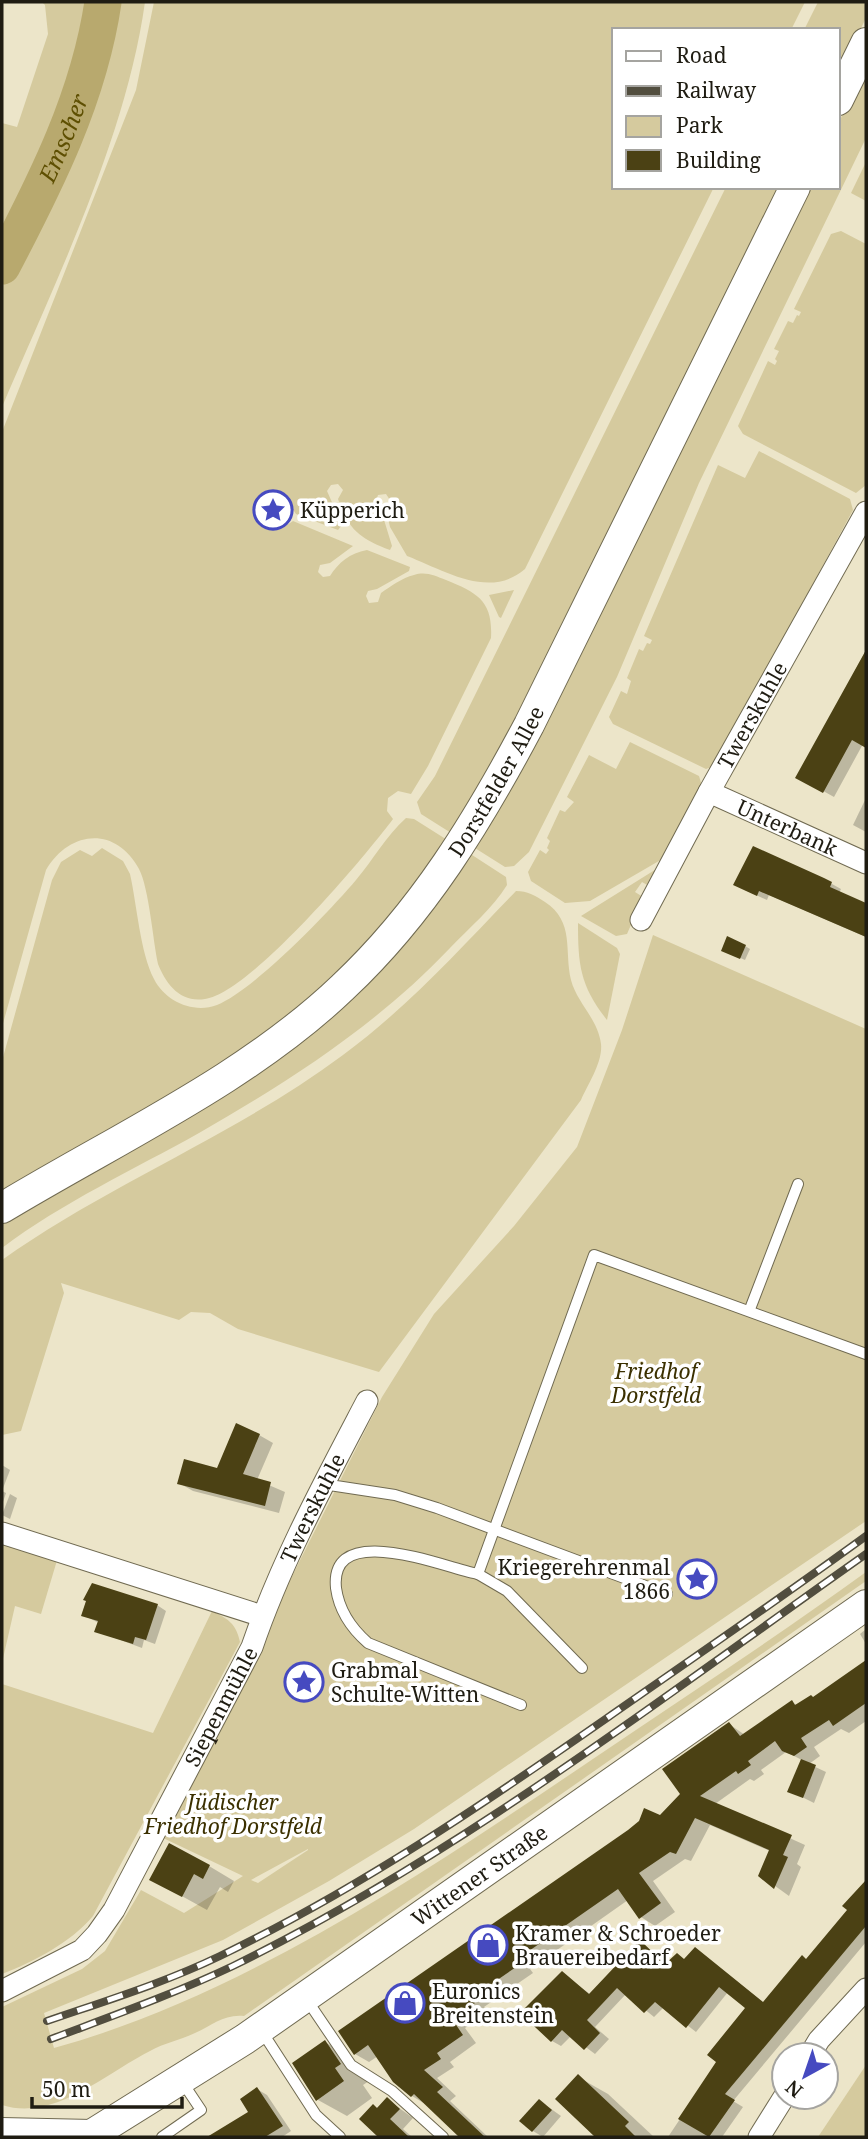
<svg xmlns="http://www.w3.org/2000/svg" width="868" height="2139" viewBox="0 0 868 2139" font-family="'Noto Serif',serif">
<rect width="100%" height="100%" fill="#ece5c9"/>
<g fill="#d5ca9e" fill-rule="evenodd">
<path d="M42 2H145C126 138 56 280 2 407V123L17 127 48 34 45 5Z"/>
<path d="M154 2H805L791 30H614V187H714L525 569C489 600 444 570 407 556L390 527 386 509 390 500 386 494 378 495 375 504 381 510 392 546 390 550C360 539 348 529 338 499L343 490 338 484 331 485 327 491 342 525 338 530 296 514 288 502 274 507 273 518 279 524 287 525 293 521 353 546 330 563 320 565 318 572 323 577 330 576C338 563 350 553 367 550L410 567 409 571 377 589 368 591 366 596 369 603 378 602 381 593C391 586 402 578 414 575 426 571 435 576 446 580 478 593 493 601 491 638L428 766 411 794 398 791 388 798 387 811 393 819C363 859 251 992 205 999 180 1003 166 984 158 964 153 941 149 888 139 869 115 825 69 831 46 870L2 1027V432L136 90Z"/>
<path d="M818 2H866V18L838 75V30H804Z"/>
<path d="M866 67V138L699 483 617 677 529 852 514 866 505 867 421 814 417 802 435 776 726 187H838V124Z"/>
<path d="M866 162V201L851 193Z"/>
<path d="M841 231 866 244V485L856 493 743 434 738 426 768 361 775 365 777 361 775 359 779 351 774 349 788 321 793 323 797 315 799 316 801 312 794 309 831 234Z"/>
<path d="M759 451 850 499 853 510 714 766 706 769 613 724 609 717 621 691 627 694 631 681 627 678 639 649 643 651 647 643 650 644 652 640 644 636 718 465 745 478Z"/>
<path d="M514 590 501 618 499 617 489 595Z"/>
<path d="M630 742 699 776 702 786 664 858 590 901 565 903 531 881 528 872 540 850 546 854 549 850 547 848 550 841 547 838 560 810 565 812 574 802 567 797 589 755 616 769Z"/>
<path d="M406 818 414 819 452 843C415 891 377 942 331 983 233 1070 114 1129 2 1195V1061L52 880 61 862 80 850 92 856 102 848 123 861 130 874C137 905 140 952 154 979 165 1001 193 1014 217 1005 254 990 329 912 356 880 373 860 386 836 406 818Z"/>
<path d="M469 853 506 877 507 885C493 908 469 928 450 948 378 1024 290 1081 199 1133 133 1170 63 1202 2 1248V1222L217 1094Z"/>
<path d="M658 868 649 886 642 882 635 892 643 897 627 934 616 936 581 916Z"/>
<path d="M516 891C528 891 534 895 545 902 575 922 564 950 571 980 577 1003 598 1019 601 1044 603 1062 588 1084 581 1100L379 1372 238 1329 210 1313 191 1312 179 1320 61 1283 64 1293 21 1431 2 1435V1260C110 1183 236 1135 343 1055 408 1007 460 949 516 891Z"/>
<path d="M578 923 617 948 620 954 607 1020C580 986 578 965 578 923Z"/>
<path d="M653 935 866 1029V1521L414 1829 329 1881 223 1940 44 2013 54 2048C241 1997 427 1871 587 1763 680 1700 775 1638 866 1572V1581L244 2016C224 2014 213 2025 195 2033 180 2040 164 2043 150 2051 106 2073 54 2122 2 2105V2007L82 1969 105 1951 141 1890 184 1913 243 1876 161 1837 382 1397 434 1314 514 1226 577 1147 622 1030ZM308 1850 258 1883 251 1880 308 1849Z"/>
<path d="M2 1539 58 1557 41 1614 15 1606 2 1663Z"/>
<path d="M212 1611C228 1619 236 1623 240 1642L93 1916C70 1943 35 1961 2 1974V1684L153 1733Z"/>
<path d="M866 2065V2137H818Z"/>
</g>
<g fill="#0003">
<path d="M866 650V746L863 744 834 797 798 777Z"/>
<path d="M866 798V832L853 825Z"/>
<path d="M823 879 841 889 839 893 866 905V937L769 895 767 900 745 890Z"/>
<path d="M745 946 750 949 745 960 727 952Z"/>
<path d="M259 1435 273 1443 257 1480 285 1492 279 1513 193 1491 179 1483 218 1470Z"/>
<path d="M2 1465 10 1470 2 1491Z"/>
<path d="M2 1491 6 1493 2 1505Z"/>
<path d="M10 1494 17 1498 10 1519 2 1515Z"/>
<path d="M89 1589 157 1605 166 1611 155 1644 144 1640 142 1648 96 1631 99 1623 83 1615Z"/>
<path d="M866 1629V1644L860 1634Z"/>
<path d="M865 1663 866 1721 849 1733 841 1729 814 1747 820 1756 809 1764 826 1772 814 1803 790 1791 802 1760 786 1752 761 1770 764 1774 754 1781 750 1779 715 1804 805 1845 797 1864 801 1867 789 1896 760 1875 770 1851 710 1825 691 1861 685 1859 653 1881 675 1912 655 1926 641 1917 628 1900 530 1969 533 1973 484 2007 488 2012 465 2028 476 2043 450 2062 454 2067 437 2078 456 2096 450 2101 488 2137H462L427 2105 412 2096 378 2056 369 2062 355 2054 660 1817 682 1794 729 1724 745 1735 792 1702 798 1706 814 1698Z"/>
<path d="M209 1866 234 1881 228 1892 220 1887 207 1910 151 1879Z"/>
<path d="M866 1881V1942L733 2101 743 2107 722 2137H668L718 2062 748 2008 728 1992 696 2032 664 2007 654 2017 626 1994 595 2027 609 2039 595 2054 571 2036 561 2046 552 2041 562 1973 591 1995 640 1942 667 1965 685 1960 696 1949 764 2003 807 1960 849 1910 844 1906Z"/>
<path d="M325 2042 354 2059 369 2081 363 2085 372 2098 347 2116 318 2100Z"/>
<path d="M578 2077 608 2094 654 2137H599L557 2099Z"/>
<path d="M257 2089 267 2095 291 2131 282 2137H214L250 2112Z"/>
<path d="M388 2100 413 2118 403 2129 412 2137H380L361 2119Z"/>
<path d="M540 2101 561 2116 543 2137 533 2131Z"/>
</g>
<g fill="none" stroke-linecap="round" stroke-linejoin="round">
<path stroke="#b8a96e" stroke-width="37" id="s1" d="M2 266C46 182 89 97 103 2"/>
</g>
<g fill="#4b4114">
<path d="M866 650V748L852 740 823 793 795 778Z"/>
<path d="M753 846 824 878 832 882 830 887 866 903V937L759 891 757 896 733 885Z"/>
<path d="M727 936 746 945 740 959 721 951Z"/>
<path d="M236 1423 260 1434 243 1474 271 1482 265 1506 177 1484 184 1459 217 1468Z"/>
<path d="M92 1583 158 1604 146 1640 135 1637 133 1644 94 1632 98 1621 81 1616 86 1601 83 1600Z"/>
<path d="M866 1660V1703L833 1726 829 1720 801 1738 807 1747 794 1756 782 1751 775 1741 748 1761 751 1765 738 1774 736 1771 700 1796 792 1835 783 1855 788 1857 774 1889 758 1876 769 1850 695 1818 676 1854 670 1852 639 1873 661 1903 639 1919 618 1889 516 1960 519 1965 471 1998 475 2003 452 2019 463 2035 437 2053 441 2059 424 2070 443 2087 437 2092 485 2137H459L414 2094 411 2097 393 2082 368 2045 354 2055 338 2031 628 1830 639 1821 644 1808 660 1815 680 1794 662 1769 729 1722 740 1736 792 1700 795 1705 811 1695 813 1697Z"/>
<path d="M801 1759 816 1765 803 1798 787 1792Z"/>
<path d="M169 1843 210 1865 203 1879 194 1874 182 1897 149 1880Z"/>
<path d="M866 1880V1926L725 2094 735 2100 709 2137 678 2119 716 2062 707 2055 745 2008 719 1987 686 2028 655 2002 644 2013 617 1988 587 2020 600 2033 584 2050 562 2030 551 2042 520 2013 562 1971 589 1994 640 1940 665 1964 677 1953 684 1959 695 1947 763 2002 802 1955 806 1959 847 1910 842 1906Z"/>
<path d="M325 2040 341 2064 335 2068 344 2081 316 2101 292 2063Z"/>
<path d="M578 2074 629 2122 625 2126 636 2137H595L555 2099Z"/>
<path d="M257 2087 283 2126 265 2137H207L248 2112 240 2099Z"/>
<path d="M387 2097 400 2109 390 2119 409 2137H378L359 2119 373 2104 377 2108Z"/>
<path d="M539 2099 552 2110 532 2132 519 2121Z"/>
</g>
<g fill="none" stroke-linecap="round" stroke-linejoin="round">
<g stroke="#706a51" stroke-width="12">
<g id="lane">
<path d="M750 1309 798 1184"/>
<path d="M323 1484 395 1495 437 1508 667 1594"/>
<path d="M478 1574 507 1591 582 1668"/>
<path d="M521 1705 368 1643C352 1629 339 1610 336 1588 329 1518 448 1569 478 1574L594 1255 866 1354"/>
<path d="M307 2000 351 2065 392 2091 443 2137"/>
<path d="M261 2030 316 2115 340 2137"/>
<path d="M162 2137 201 2110 181 2080"/>
</g>
</g>
<g stroke="#706a51" stroke-width="23">
<g id="street">
<path id="s2" d="M709 792 866 863"/>
<path id="s3" d="M641 920 709 792 866 512"/>
<path d="M2 1533 262 1616"/>
<path id="s4" d="M2 1991 82 1950 97 1934 114 1910 252 1647C281 1562 325 1481 367 1401"/>
<path d="M810 2055 819 2040 866 1989"/>
<path d="M759 2137 784 2097"/>
</g>
</g>
<g stroke="#706a51" stroke-width="32">
<g id="secondary">
<path d="M838 100 866 43"/>
<path id="s5" d="M2 1208C116 1139 247 1079 343 987 423 912 478 821 529 725L795 187"/>
<path d="M2 2133 92 2135"/>
<path id="s6" d="M88 2137 245 2039 866 1605"/>
</g>
</g>
<use href="#lane" stroke="#fff" stroke-width="10"/>
<use href="#street" stroke="#fff" stroke-width="21"/>
<use href="#secondary" stroke="#fff" stroke-width="30"/>
<g stroke="#524e3f" stroke-width="8">
<g id="rail">
<path d="M47 2021C105 2001 164 1983 220 1956 357 1890 482 1805 607 1718 693 1658 781 1598 866 1536"/>
<path d="M51 2039C112 2016 174 1994 233 1966 459 1855 661 1698 866 1554"/>
</g>
</g>
<use href="#rail" stroke="#fff" stroke-width="5" stroke-dasharray="16" stroke-linecap="butt"/>
</g>
<defs>
<g id="sight-ring" transform="scale(2.0125)"><circle r="9.5" fill="#fff" stroke="#464ac0" stroke-width="1.5"/><path d="M0-6L1.8-2.2L6-1.7L2.9 1.2L3.7 5.4L0 3.3L-3.7 5.4L-2.9 1.2L-6-1.7L-1.8-2.2Z" fill="#464ac0"/></g>
<g id="shop-ring" transform="scale(2.0125)"><circle r="9.5" fill="#fff" stroke="#464ac0" stroke-width="1.5"/><path d="M-5-2.5h2.3a2.7 3.5 0 0 1 5.4 0H5L5.5 6h-11ZM-1.5-2.5h3a1.5 2.3 0 0 0-3 0Z" fill="#464ac0"/></g>
</defs>
<g fill-rule="evenodd">
<use href="#sight-ring" x="273" y="510"/>
<use href="#sight-ring" x="697" y="1579"/>
<use href="#sight-ring" x="304" y="1682"/>
<use href="#shop-ring" x="488" y="1945"/>
<use href="#shop-ring" x="405" y="2003"/>
</g>
<g text-anchor="middle" dominant-baseline="central" stroke-width="7" stroke-linejoin="round" paint-order="stroke">
<g font-size="21" fill="#1f1c12" stroke="#fff" text-anchor="start">
<text x="300" y="510">Küpperich</text>
<text x="670" y="1567" text-anchor="end">Kriegerehrenmal<tspan x="670" dy="24">1866</tspan></text>
<text x="331" y="1670">Grabmal<tspan x="331" dy="24">Schulte-Witten</tspan></text>
<text x="515" y="1933">Kramer &amp; Schroeder<tspan x="515" dy="24">Brauereibedarf</tspan></text>
<text x="432" y="1991">Euronics<tspan x="432" dy="24">Breitenstein</tspan></text>
</g>
<g font-size="21" fill="#1f1c12" stroke="#fff">
<text stroke="none"><textPath href="#s3" startOffset="233">Twerskuhle</textPath></text>
<text stroke="none"><textPath href="#s5" startOffset="665">Dorstfelder Allee</textPath></text>
<text stroke="none"><textPath href="#s2" startOffset="86">Unterbank</textPath></text>
<text stroke="none"><textPath href="#s4" startOffset="590">Twerskuhle</textPath></text>
<text stroke="none"><textPath href="#s4" startOffset="371">Siepenmühle</textPath></text>
<text stroke="none"><textPath href="#s6" startOffset="471">Wittener Straße</textPath></text>
</g>
<g font-size="21" font-style="italic" fill="#3b3000" stroke="#fff">
<text x="656" y="1371">Friedhof<tspan x="656" dy="24">Dorstfeld</tspan></text>
<text x="233" y="1802">Jüdischer<tspan x="233" dy="24">Friedhof Dorstfeld</tspan></text>
</g>
<g font-size="23" font-style="italic" fill="#5e4f02" stroke="#fff">
<text stroke="none"><textPath href="#s1" startOffset="142">Emscher</textPath></text>
</g>
</g>
<rect width="868" height="2139" fill="none" stroke="#1f1c12" stroke-width="7"/>
<rect x="612" y="28" width="228" height="161" fill="#ffffff" stroke="#a5a4a0" stroke-width="2"/>
<rect x="626" y="51" width="35" height="10" fill="#ffffff" stroke="#a5a4a0" stroke-width="2"/>
<text x="676" y="63" font-size="21" fill="#1f1c12">Road</text>
<rect x="626" y="86" width="35" height="10" fill="#524e3f" stroke="#a5a4a0" stroke-width="2"/>
<text x="676" y="98" font-size="21" fill="#1f1c12">Railway</text>
<rect x="626" y="116" width="35" height="21" fill="#d5ca9e" stroke="#a5a4a0" stroke-width="2"/>
<text x="676" y="133" font-size="21" fill="#1f1c12">Park</text>
<rect x="626" y="150" width="35" height="21" fill="#4b4114" stroke="#a5a4a0" stroke-width="2"/>
<text x="676" y="168" font-size="21" fill="#1f1c12">Building</text>
<g transform="translate(805 2076) rotate(220)"><circle r="33" fill="#ffffff" stroke="#a5a4a0" stroke-width="2"/>
<path d="M0-5L12 26L0 18L-12 26Z" fill="#464ac0"/>
<text y="-10" font-size="19" font-weight="bold" text-anchor="middle" fill="#1f1c12">N</text>
</g>
<path d="M32 2097v10h150v-10" fill="none" stroke="#1f1c12" stroke-width="3.5"/>
<text x="42" y="2097" font-size="21" fill="#1f1c12" stroke="#ffffff" stroke-width="5" paint-order="stroke">50 m</text>
</svg>
